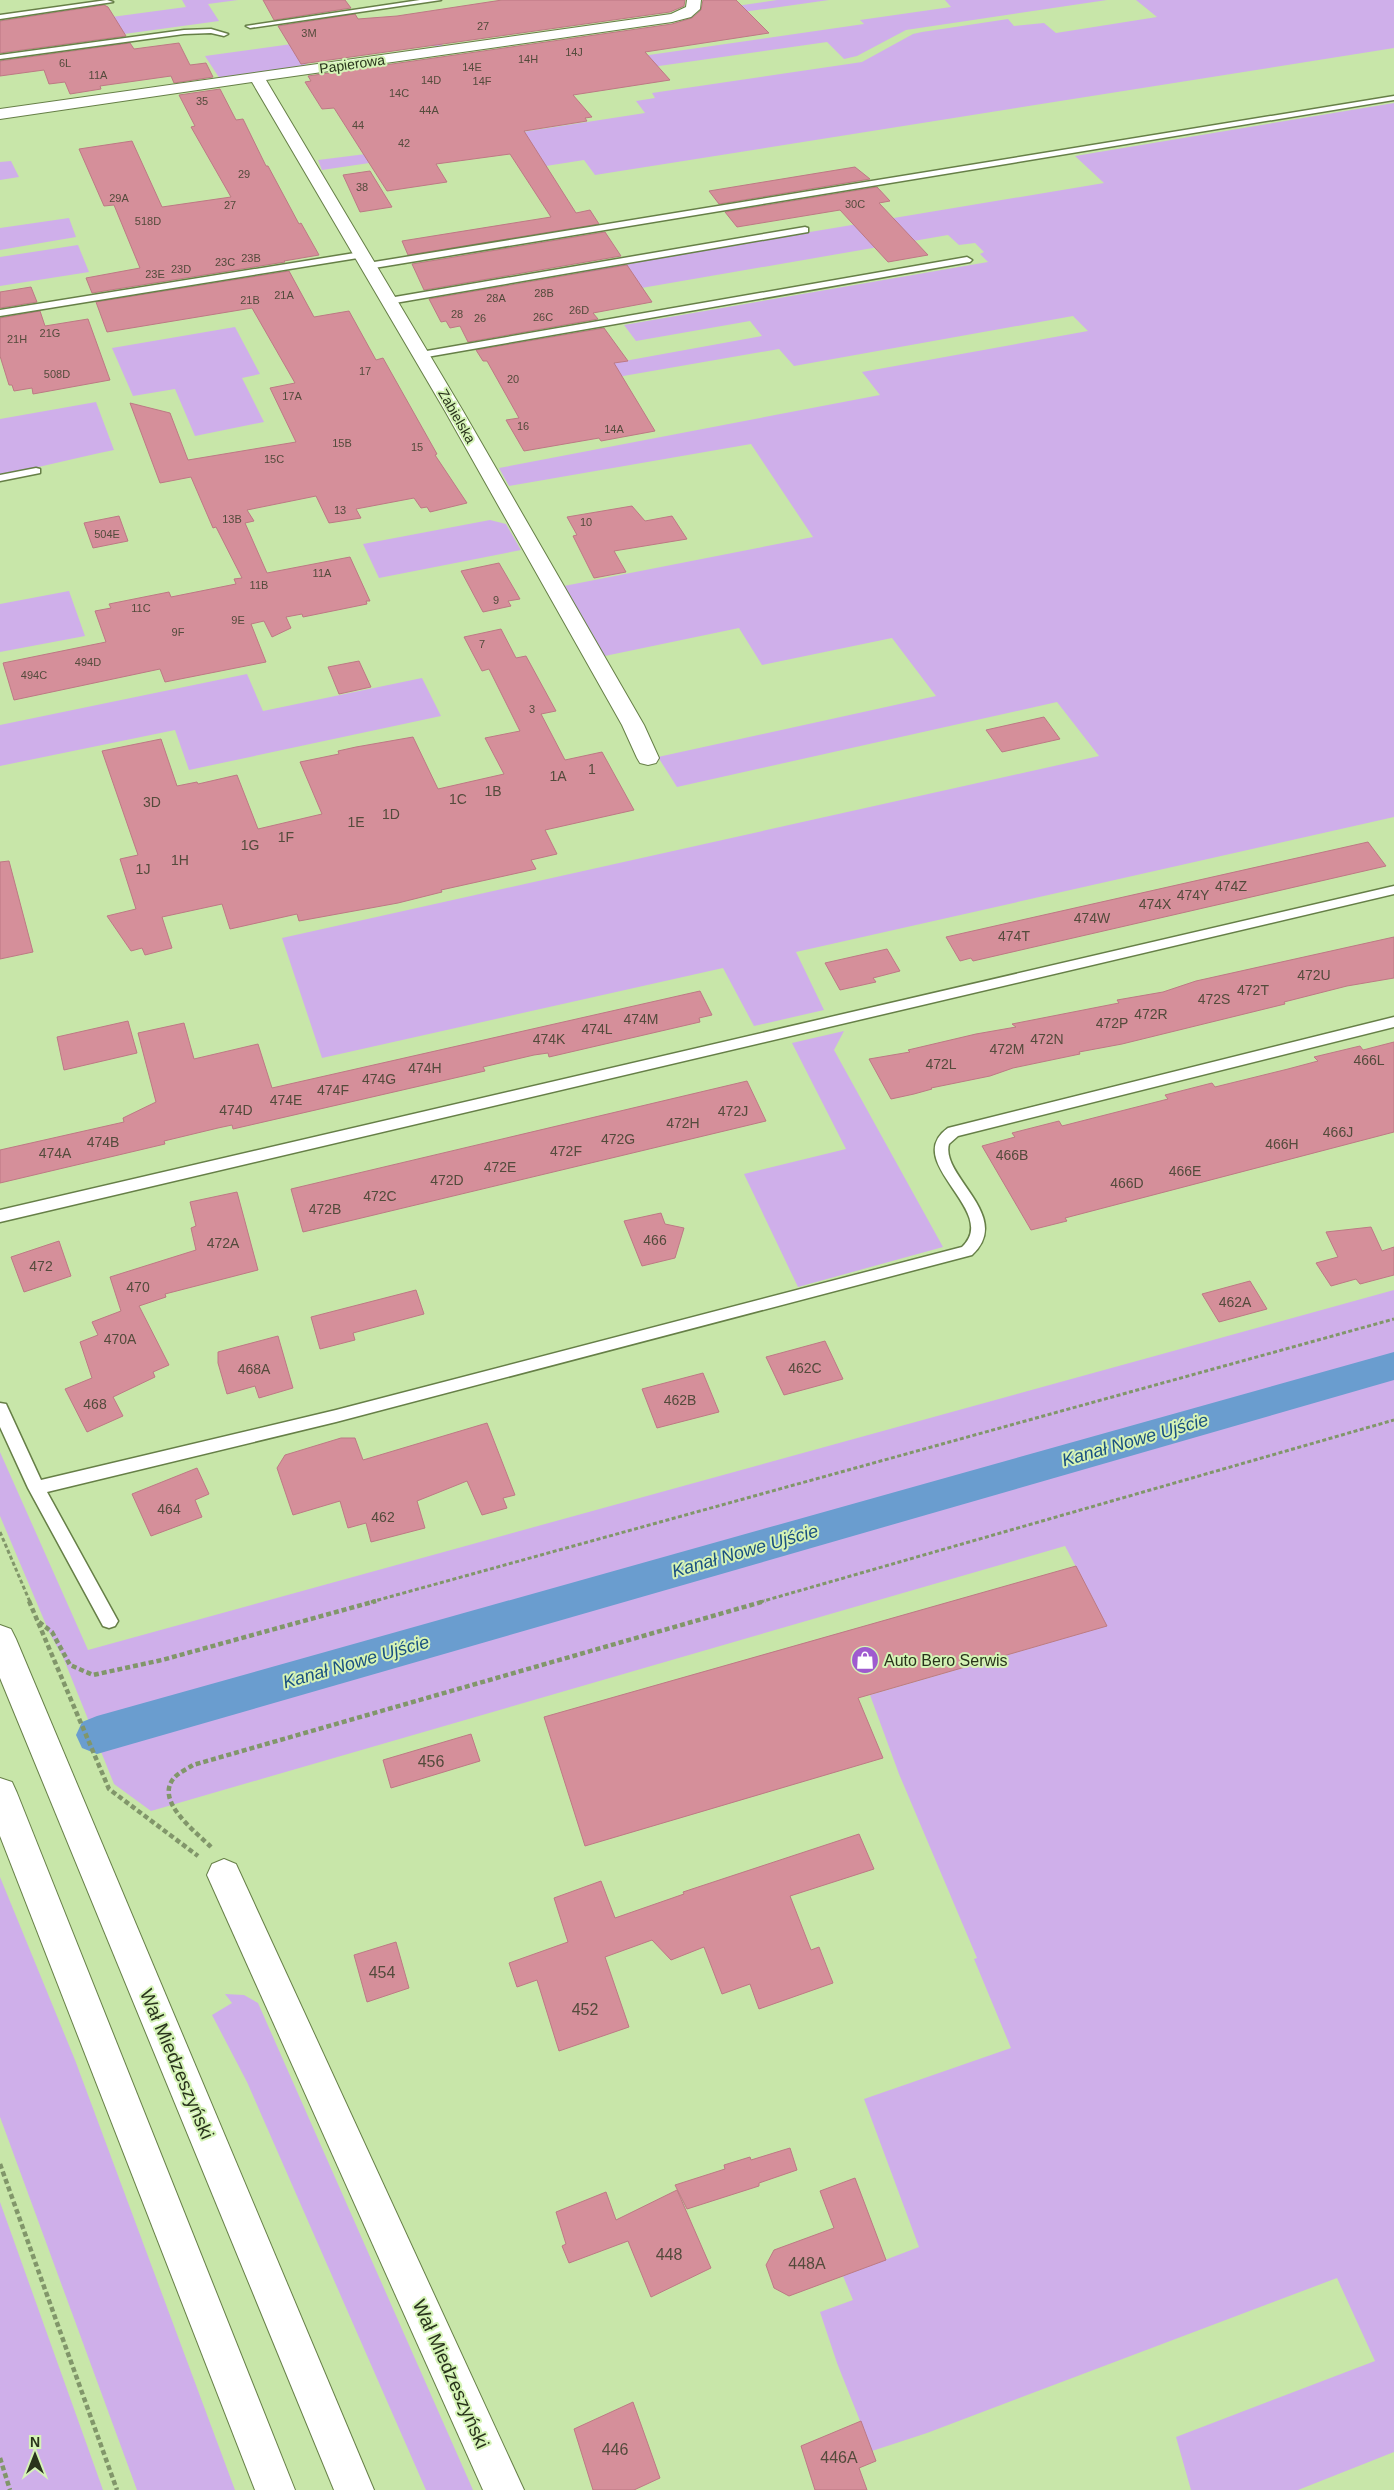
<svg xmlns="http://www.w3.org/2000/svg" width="1394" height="2490" viewBox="0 0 1394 2490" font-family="Helvetica,sans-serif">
<rect width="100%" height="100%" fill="#c8e6a9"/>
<g fill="#cfafea">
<path d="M182 0H238L208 4 219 21 0 51V32L186 7Z"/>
<path d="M777 0H829L715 16 708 10Z"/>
<path d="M945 0H1107L906 30 857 56 844 59 827 42 631 70 621 59 864 24 860 20 951 7Z"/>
<path d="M1136 0H1394V48L595 175 584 160 546 166 526 140 322 170 318 160 438 145 645 113 636 101 655 98 652 93 862 62 913 34 922 32 1008 19 1014 26 1044 23 1056 33 1157 17Z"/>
<path d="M429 25 444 47 424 45 313 59 301 68 220 79 205 56Z"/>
<path d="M1394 103V817L796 952 824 1010 754 1026 723 968 322 1058 282 938 1099 756 1057 702 677 787 658 757 936 696 892 638 762 665 739 628 600 657 564 586 813 537 751 444 509 486 499 468 880 395 862 372 1088 331 1073 316 794 366 779 349 583 383 575 370 762 336 750 321 636 341 624 325 988 262 980 254 984 252 975 243 959 245 948 235 601 295 582 270 1104 183 1075 156Z"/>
<path d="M11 161 19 177 0 180V162Z"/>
<path d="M69 218 76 237 0 250V228Z"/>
<path d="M78 245 89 272 0 286V257Z"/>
<path d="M235 327 260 374 242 378 264 422 195 436 175 389 133 396 112 348Z"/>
<path d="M96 402 114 450C75 458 39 468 0 474V419Z"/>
<path d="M490 520 506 524 521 550 379 578 363 544Z"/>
<path d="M69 591 85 636 0 652V604Z"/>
<path d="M247 674 263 711 422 678 441 716 189 770 175 730 0 766V725Z"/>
<path d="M844 1031 834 1050 943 1247 798 1287 744 1174 846 1149 792 1043Z"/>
<path d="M1394 1290V2452L1298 2490H1191L1176 2437 1375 2361 1337 2278 927 2433 872 2451 837 2363 820 2312 853 2300 843 2276 919 2247 864 2099 1011 2048 974 1959 977 1958 899 1774 870 1695 1107 1626 1065 1546 151 1811 114 1784 63 1657 50 1634 0 1516V1452L88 1650Z"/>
<path d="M0 1877 75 2060 235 2490H137L0 2117Z"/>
<path d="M225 1994 244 1995 258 2003 473 2490H426L247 2082 212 2015 232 2003Z"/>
<path d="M0 2202 103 2490H0Z"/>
</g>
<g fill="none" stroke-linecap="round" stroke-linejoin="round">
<path fill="#6a9dcf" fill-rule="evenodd" d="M1394 1352V1380L97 1754 82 1748 76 1735 82 1722 97 1716Z"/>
</g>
<g fill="#d58f9a" stroke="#bd7984">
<path d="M263 0H345L351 8 274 20Z"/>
<path d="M502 0H685L684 6 670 12 301 64 278 26 355 14 358 19 397 16Z"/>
<path d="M703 0H736L769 33 645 52 670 80 573 95 592 117 585 118 587 121 524 131 576 213 590 210 599 224 408 255 402 241 551 217 510 154 436 164 447 182 387 191 334 108 322 109 305 82 311 81 308 76 672 24 692 18 701 10Z"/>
<path d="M104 5 108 7 126 36 0 53V21Z"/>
<path d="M130 43 134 49 179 43 190 65 206 63 213 77 174 83 171 76 100 86 101 89 70 94 65 82 49 84 44 70 0 76V61Z"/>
<path d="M220 89 236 120 243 119 266 166H268L299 224 301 223 319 255 284 261 285 262 92 293 86 278 140 268 114 205 104 206 79 149 132 141 162 207 231 197 191 127 195 126 179 95Z"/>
<path d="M855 167 870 179 719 204 709 191Z"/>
<path d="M370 171 392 207 360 212 343 175Z"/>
<path d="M877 187 890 201 879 203 928 255 888 262 840 210 737 227 725 212Z"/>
<path d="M605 232 621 256 424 290 412 264Z"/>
<path d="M627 265 652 302 593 313 598 319 468 342 460 326 450 328 446 321 441 322 429 299Z"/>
<path d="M289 271 314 317 349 311 376 360 383 358 437 454 435 455 467 503 430 512 427 507 421 508 414 498 356 509 361 518 329 523 316 496 247 510 254 521 245 523 267 573 350 557 370 601H366L367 604 303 617 302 614 286 617 291 628 272 637 264 621 251 624 266 662 165 682 160 669 14 700 3 663 106 642 95 611 111 608 109 604 169 592 171 597 236 584 234 579 242 578 216 527 213 528 191 477 160 483 130 403 170 413 188 460 296 442 270 388 295 383 252 308 107 332 96 302Z"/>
<path d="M31 287 37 302 0 308V292Z"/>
<path d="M40 311 45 326 88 319 110 380 33 394 32 388 14 391 12 385H9L0 356V318Z"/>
<path d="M604 328 628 361 614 363 655 431 601 441 599 438 524 451 506 420 519 418 487 361H483L476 350Z"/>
<path d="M632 506 645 521 672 516 687 539 614 551 626 572 594 578 573 536 577 535 567 517Z"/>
<path d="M119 516 128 541 93 548 84 523Z"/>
<path d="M499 563 520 599 508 601 511 606 483 612 461 571Z"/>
<path d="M501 629 516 658 526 656 556 711 541 714 565 760 602 752 634 810 545 830 557 854 531 860 536 869 441 890 442 892 398 903 299 921 297 914 230 929 222 904 162 917 172 948 145 955 142 948 131 951 107 916 136 909 120 859 138 855 102 751 161 739 177 786 197 782 198 784 237 775 258 829 322 814 300 762 339 754 338 751 356 747 413 737 438 789 504 774 485 738 520 731 489 669 482 671 464 637Z"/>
<path d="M359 661 371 687 339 694 328 667Z"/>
<path d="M1044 717 1060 739 1002 752 986 730Z"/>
<path d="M1368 842 1386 866 973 961 971 958 960 961 946 937Z"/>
<path d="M9 861 33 952 0 959V862Z"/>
<path d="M1394 937V978L1347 986 1284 1002 1285 1004 1122 1044 1079 1052 1080 1054 1013 1068 990 1076 931 1088 932 1089 914 1094 891 1099 869 1059 910 1052 908 1050 976 1034 1016 1027 1012 1024 1119 1003 1117 1000 1163 992 1196 981Z"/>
<path d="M887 949 900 971 873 978 876 982 840 990 825 963Z"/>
<path d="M700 991 712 1015 699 1018 700 1022 549 1057 548 1053 534 1055 483 1067 485 1071 233 1129 232 1125 218 1128 164 1141 165 1144 0 1183V1150L124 1122 123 1118 156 1102 138 1033 184 1023 194 1059 258 1044 272 1088Z"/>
<path d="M128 1021 137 1053 64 1070 57 1037Z"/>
<path d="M1394 1042V1132L1065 1218 1067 1221 1031 1230 982 1146 1015 1137 1012 1133 1059 1121 1062 1126 1168 1099 1165 1095 1212 1083 1215 1087 1288 1069 1318 1061 1314 1057 1360 1046 1363 1050Z"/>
<path d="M747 1081 766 1121 303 1232 291 1189Z"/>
<path d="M237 1192 258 1270 165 1294 166 1297 139 1306 169 1365 153 1372 155 1377 113 1397 123 1416 87 1432 65 1389 92 1378 80 1342 98 1335 92 1322 121 1311 110 1277 196 1250 191 1228 196 1226 190 1202Z"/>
<path d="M661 1213 665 1224 684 1228 675 1258 642 1266 624 1221Z"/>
<path d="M1371 1227 1382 1251 1394 1247V1275L1360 1284 1356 1279 1331 1286 1316 1263 1338 1257 1326 1232Z"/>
<path d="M59 1241 71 1276 24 1292 11 1257Z"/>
<path d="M1250 1281 1267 1309 1219 1322 1202 1294Z"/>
<path d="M416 1290 424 1314 353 1333 355 1340 320 1349 311 1317Z"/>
<path d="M278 1336 293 1388 259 1398 255 1386 227 1394 218 1363V1352Z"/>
<path d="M825 1341 843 1379 784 1395 766 1357Z"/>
<path d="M703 1373 719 1412 657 1428 642 1389Z"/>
<path d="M487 1423 515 1495 503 1498 507 1508 482 1515 467 1481 417 1501 425 1528 371 1542 366 1523 348 1528 340 1501 293 1515 277 1468 285 1455 341 1438H355L363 1460Z"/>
<path d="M197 1468 209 1494 195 1500 202 1517 151 1536 132 1494Z"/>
<path d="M1076 1566 1107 1626 858 1698 883 1758 585 1846 544 1717Z"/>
<path d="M471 1734 480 1761 391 1788 383 1760Z"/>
<path d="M859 1834 874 1869 790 1896 811 1950 819 1947 833 1983 759 2009 750 1984 722 1994 704 1947 671 1960 652 1940 605 1957 629 2027 559 2051 537 1980 517 1987 509 1963 568 1942 554 1898 601 1881 615 1918 684 1894 683 1892Z"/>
<path d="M396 1942 409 1988 367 2002 354 1955Z"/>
<path d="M790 2148 797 2170 759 2183V2186L687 2209 675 2185 725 2169 724 2165 750 2157 751 2160Z"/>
<path d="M855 2178 886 2260 789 2296 774 2288 766 2265 774 2250 834 2228 820 2191Z"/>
<path d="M677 2190 711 2268 651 2297 628 2241 569 2263 562 2246 566 2244 556 2212 606 2192 616 2220Z"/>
<path d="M633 2402 660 2478 634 2490H593L574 2429Z"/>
<path d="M861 2421 876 2461 859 2468 867 2490H815L801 2446Z"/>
</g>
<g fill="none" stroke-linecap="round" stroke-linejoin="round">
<g stroke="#667f47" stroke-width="3">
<g id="service">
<path d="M107 0 113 2 0 19V15Z"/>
<path d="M420 0H441L250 28 246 26Z"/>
<path d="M211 29 228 34 224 36 211 33 184 34 0 59V55L184 30Z"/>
<path d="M1394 96V100L368 269 363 266 368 263Z"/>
<path d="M805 227 808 228V232L389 304 384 301 389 298Z"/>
<path d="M361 252 366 255 364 257 0 316V310Z"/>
<path d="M967 257 972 260 970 262 421 358 416 355 421 352Z"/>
<path d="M36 468 40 469V473L0 481V475Z"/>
<path d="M1394 886V894L0 1222V1210Z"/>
<path d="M1394 1017V1027L958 1136 949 1144C940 1176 1014 1216 972 1255L336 1422 47 1492 118 1621 115 1626 109 1628 103 1626 28 1488 0 1427V1403L6 1404 41 1480 336 1410 962 1247C1001 1211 900 1162 948 1128Z"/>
</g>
</g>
<g stroke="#667f47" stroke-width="2">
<g id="minor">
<path d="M687 0H701L700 9 691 17 672 22 266 80 463 411 644 725 659 758 656 763 648 765 640 763 637 758 622 725 445 411 252 82 0 119V109L671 14 686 7Z"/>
<path d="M224 1859 236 1864 524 2490H483L207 1875 212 1864Z"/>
</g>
</g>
<g stroke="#667f47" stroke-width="2">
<g id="secondary">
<path d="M0 1625 11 1629 16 1639 374 2490H334L0 1678Z"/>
<path d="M0 1778 12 1782 17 1793 295 2490H255L0 1836Z"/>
</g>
</g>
<g stroke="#81966a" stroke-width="3" stroke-dasharray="4 2.5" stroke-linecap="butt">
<path d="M0 1532 30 1602"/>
<path d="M371 1602 1394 1319"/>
<path d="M760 1602 1394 1420"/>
</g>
<g stroke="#81966a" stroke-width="4.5" stroke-dasharray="5 3" stroke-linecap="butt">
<path d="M29 1601 109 1789 198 1856"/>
<path d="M39 1622 52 1632 70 1665 93 1675 162 1660 376 1601"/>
<path d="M211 1847C196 1832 154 1801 174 1778 178 1773 187 1769 193 1765L765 1601"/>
<path d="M0 2164 117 2490"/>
<path d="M0 2458 10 2490"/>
</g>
<use href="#service" fill="#fff" fill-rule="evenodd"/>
<use href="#minor" fill="#fff" fill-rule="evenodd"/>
<use href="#secondary" fill="#fff" fill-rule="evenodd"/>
</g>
<defs>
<g id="shop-disc" transform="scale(1.4375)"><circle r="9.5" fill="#9f5acf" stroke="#d5f3b6"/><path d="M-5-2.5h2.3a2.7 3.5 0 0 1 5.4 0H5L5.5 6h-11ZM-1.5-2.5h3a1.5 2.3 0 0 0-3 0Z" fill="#fff"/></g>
</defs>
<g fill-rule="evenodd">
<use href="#shop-disc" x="865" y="1660"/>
</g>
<g text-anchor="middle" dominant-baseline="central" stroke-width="4" stroke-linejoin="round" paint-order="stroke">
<g font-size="11" fill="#544b3c">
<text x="483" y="26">27</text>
<text x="309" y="33">3M</text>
<text x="574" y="52">14J</text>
<text x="528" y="59">14H</text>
<text x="65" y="63">6L</text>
<text x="472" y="67">14E</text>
<text x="98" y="75">11A</text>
<text x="431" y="80">14D</text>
<text x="482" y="81">14F</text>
<text x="399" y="93">14C</text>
<text x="202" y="101">35</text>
<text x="429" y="110">44A</text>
<text x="358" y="125">44</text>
<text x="404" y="143">42</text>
<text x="244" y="174">29</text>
<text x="362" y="187">38</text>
<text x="119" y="198">29A</text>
<text x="855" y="204">30C</text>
<text x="230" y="205">27</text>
<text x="148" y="221">518D</text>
<text x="251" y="258">23B</text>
<text x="225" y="262">23C</text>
<text x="181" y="269">23D</text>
<text x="155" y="274">23E</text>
<text x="544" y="293">28B</text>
<text x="284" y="295">21A</text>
<text x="496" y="298">28A</text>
<text x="250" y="300">21B</text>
<text x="579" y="310">26D</text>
<text x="457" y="314">28</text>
<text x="543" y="317">26C</text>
<text x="480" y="318">26</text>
<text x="50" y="333">21G</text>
<text x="17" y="339">21H</text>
<text x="365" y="371">17</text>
<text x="57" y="374">508D</text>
<text x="513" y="379">20</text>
<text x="292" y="396">17A</text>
<text x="523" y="426">16</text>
<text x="614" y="429">14A</text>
<text x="342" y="443">15B</text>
<text x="417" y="447">15</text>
<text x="274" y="459">15C</text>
<text x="340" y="510">13</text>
<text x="232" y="519">13B</text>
<text x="586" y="522">10</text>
<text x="107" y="534">504E</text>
<text x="322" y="573">11A</text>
<text x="259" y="585">11B</text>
<text x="496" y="600">9</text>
<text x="141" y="608">11C</text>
<text x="238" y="620">9E</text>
<text x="178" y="632">9F</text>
<text x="482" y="644">7</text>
<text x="88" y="662">494D</text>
<text x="34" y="675">494C</text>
<text x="532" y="709">3</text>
</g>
<g font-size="14" fill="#29341c" stroke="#d5f3b6">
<text transform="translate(352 64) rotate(-8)">Papierowa</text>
<text transform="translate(457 416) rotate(60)">Zabielska</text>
</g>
<g font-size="14" fill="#544b3c">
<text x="592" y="769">1</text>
<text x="558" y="776">1A</text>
<text x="493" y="791">1B</text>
<text x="458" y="799">1C</text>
<text x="152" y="802">3D</text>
<text x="391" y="814">1D</text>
<text x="356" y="822">1E</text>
<text x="286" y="837">1F</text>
<text x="250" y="845">1G</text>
<text x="180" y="860">1H</text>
<text x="143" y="869">1J</text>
<text x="1231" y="886">474Z</text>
<text x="1193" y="895">474Y</text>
<text x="1155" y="904">474X</text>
<text x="1092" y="918">474W</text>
<text x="1014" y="936">474T</text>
<text x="1314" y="975">472U</text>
<text x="1253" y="990">472T</text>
<text x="1214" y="999">472S</text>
<text x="1151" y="1014">472R</text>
<text x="641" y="1019">474M</text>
<text x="1112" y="1023">472P</text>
<text x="597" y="1029">474L</text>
<text x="549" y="1039">474K</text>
<text x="1047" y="1039">472N</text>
<text x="1007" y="1049">472M</text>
<text x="1369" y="1060">466L</text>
<text x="941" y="1064">472L</text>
<text x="425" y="1068">474H</text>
<text x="379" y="1079">474G</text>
<text x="333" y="1090">474F</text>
<text x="286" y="1100">474E</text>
<text x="236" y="1110">474D</text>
<text x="733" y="1111">472J</text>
<text x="683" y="1123">472H</text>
<text x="1338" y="1132">466J</text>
<text x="618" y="1139">472G</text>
<text x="103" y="1142">474B</text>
<text x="1282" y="1144">466H</text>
<text x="566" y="1151">472F</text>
<text x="55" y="1153">474A</text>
<text x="1012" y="1155">466B</text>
<text x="500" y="1167">472E</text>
<text x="1185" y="1171">466E</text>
<text x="447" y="1180">472D</text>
<text x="1127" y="1183">466D</text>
<text x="380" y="1196">472C</text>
<text x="325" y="1209">472B</text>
<text x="655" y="1240">466</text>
<text x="223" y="1243">472A</text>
<text x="41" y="1266">472</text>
<text x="138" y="1287">470</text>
<text x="1235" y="1302">462A</text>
<text x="120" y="1339">470A</text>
<text x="805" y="1368">462C</text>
<text x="254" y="1369">468A</text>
<text x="680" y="1400">462B</text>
<text x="95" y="1404">468</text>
<text x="169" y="1509">464</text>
<text x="383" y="1517">462</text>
</g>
<g font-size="16" fill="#29341c" stroke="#d5f3b6" text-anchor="start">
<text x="884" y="1660">Auto Bero Serwis</text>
</g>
<g font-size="16" fill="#544b3c">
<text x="431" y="1761">456</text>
<text x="382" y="1972">454</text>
<text x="585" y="2009">452</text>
<text x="669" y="2254">448</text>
<text x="807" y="2263">448A</text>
<text x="615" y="2449">446</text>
<text x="839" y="2457">446A</text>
</g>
<g font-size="18" font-style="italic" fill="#195081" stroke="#d5f3b6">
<text transform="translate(1135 1440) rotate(-16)">Kanał Nowe Ujście</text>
<text transform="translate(745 1551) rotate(-16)">Kanał Nowe Ujście</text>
<text transform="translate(356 1662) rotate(-16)">Kanał Nowe Ujście</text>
</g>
<g font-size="19" fill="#29341c" stroke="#d5f3b6">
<text transform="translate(177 2064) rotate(67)">Wał Miedzeszyński</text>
<text transform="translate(451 2374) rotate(66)">Wał Miedzeszyński</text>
</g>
</g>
<g transform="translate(35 2455)" stroke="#d5f3b6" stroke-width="4" paint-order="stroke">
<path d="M0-4L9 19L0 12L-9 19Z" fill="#29341c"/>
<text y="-8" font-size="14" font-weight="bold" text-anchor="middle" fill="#29341c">N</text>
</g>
</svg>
